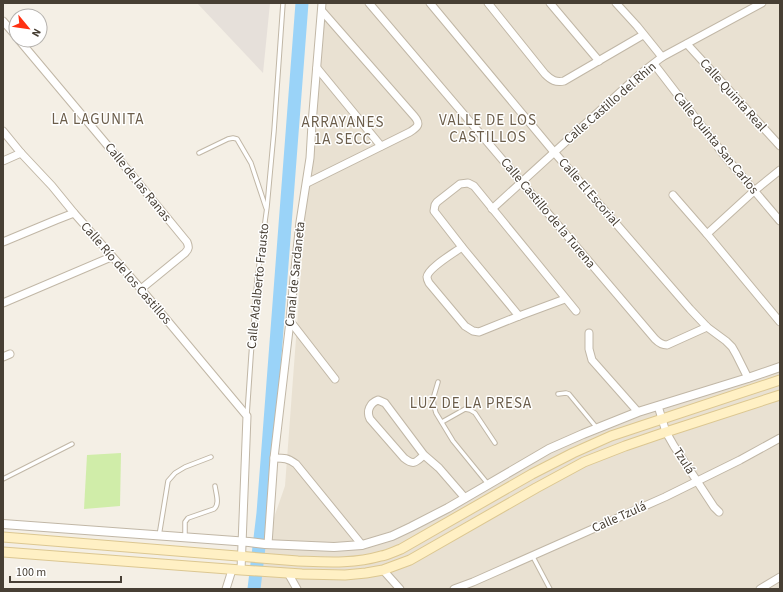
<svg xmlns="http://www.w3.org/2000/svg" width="783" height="592" viewBox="0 0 783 592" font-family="'Source Sans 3',sans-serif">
<rect width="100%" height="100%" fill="#f4efe5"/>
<path fill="#e9e1d2" d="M321 3H780V589H249L285 486Z"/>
<path fill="#e6e0da" d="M197 3H270L263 73Z"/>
<path fill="#d0eda9" d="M121 453 120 506 84 509 87 455Z"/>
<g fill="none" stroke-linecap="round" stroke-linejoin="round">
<path stroke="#9ad3f8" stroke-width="13" d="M254 589 263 513 302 3"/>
<g stroke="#c1b7a6" stroke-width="5.5">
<g id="service">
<path d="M199 153 228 139 233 138 237 139 251 163 266 208"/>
<path d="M438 382 433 399 434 406 436 413 453 441 488 484"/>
<path d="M558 394 566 393 569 394 597 428"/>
<path d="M247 415 251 356 257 280 267 207 274 131 283 3"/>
<path d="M442 422 465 409 470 410 475 413 495 443"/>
<path d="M3 479 72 444"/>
<path d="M159 536 168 481 175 473 185 467 211 457"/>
<path d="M185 536V522L188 518 214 509C220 504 216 494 215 486"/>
<path d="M532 555 550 589"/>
</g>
</g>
<g stroke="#c1b7a6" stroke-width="9">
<g id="minor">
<path d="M369 3 655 339C659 343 662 345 667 345L707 327"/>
<path d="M430 3 554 152 690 309 707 327 726 341 732 347 736 354 748 378"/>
<path d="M488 3 545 74C551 80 556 83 564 81L643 35"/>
<path d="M550 3 599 61"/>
<path d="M616 3 637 26 662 57"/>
<path d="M3 21 16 36"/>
<path d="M19 40 113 152 187 242C189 247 189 249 185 253L141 289"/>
<path d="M687 44 780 146"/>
<path d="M654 64 724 155 780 221"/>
<path d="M317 68 381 146"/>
<path d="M3 131 21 153 52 186 74 213 141 289 247 416 241 570"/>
<path d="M3 161 21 153"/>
<path d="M307 183 410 132C418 127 421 124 414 116L322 11"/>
<path d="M673 195 707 234 780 322"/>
<path d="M492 209 640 74 662 57 762 3"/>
<path d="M707 234 754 191 780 170"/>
<path d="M3 242 56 220 74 213"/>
<path d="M462 247C454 253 428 268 427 277 427 279 428 281 429 283L465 326 473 331 479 332 519 316 565 299"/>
<path d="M3 303 111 257"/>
<path d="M519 316 462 247 434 211 435 205 437 202 460 184 468 183 474 186 576 311"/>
<path d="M290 321 335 379"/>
<path d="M589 333V349L592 360 638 412"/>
<path d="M3 357 10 354"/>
<path d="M658 406 666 432 674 446 714 507 719 512"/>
<path d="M424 455C416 462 414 466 404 458L370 419C366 411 370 403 378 400L385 403 424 455 439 468 465 498"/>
<path d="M274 458C284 458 288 458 296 464L362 545"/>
<path d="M268 544 274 458 290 321 294 278 300 222 310 158 312 124 322 3"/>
<path d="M383 570 400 589"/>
<path d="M288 573 297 589"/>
<path d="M226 589 232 570"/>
<path d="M454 589 473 582 665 497 740 460 780 438"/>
<path d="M760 589 780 577"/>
</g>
</g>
<g stroke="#c1b7a6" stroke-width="10">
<path id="tertiary" d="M3 524 249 542 265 544 334 547 362 545 392 536 411 527 448 508 549 449 583 434 638 412 748 378 780 367"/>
</g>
<g stroke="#dcc791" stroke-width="11">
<g id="secondary">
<path d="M3 537 298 561C326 562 354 564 381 556 388 555 395 551 401 549L532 474 573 453 611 436 780 380"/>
<path d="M3 552 241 570 302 574 345 575 366 573 383 570 410 560 536 488 584 462 625 446 666 432 780 395"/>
</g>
</g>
<use href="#service" stroke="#fff" stroke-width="3.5"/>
<use href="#minor" stroke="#fff" stroke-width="7"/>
<use href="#tertiary" stroke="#fff" stroke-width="8"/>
<use href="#secondary" stroke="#fff0c4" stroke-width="9"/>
</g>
<g text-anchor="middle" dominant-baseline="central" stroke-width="3" stroke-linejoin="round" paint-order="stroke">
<g font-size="13" fill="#473f34" stroke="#fff">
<text transform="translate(733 95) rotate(48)">Calle Quinta Real</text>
<text transform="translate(610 103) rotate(-41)">Calle Castillo del Rhin</text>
<text transform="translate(716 143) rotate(51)">Calle Quinta San Carlos</text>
<text transform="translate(138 182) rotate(51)">Calle de las Ranas</text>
<text transform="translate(589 192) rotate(49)">Calle El Escorial</text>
<text transform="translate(548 213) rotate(50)">Calle Castillo de la Turena</text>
<text transform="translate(126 273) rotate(49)">Calle Río de los Castillos</text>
<text transform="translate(295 274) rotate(-84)">Canal de Sardaneta</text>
<text transform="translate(258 286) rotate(-84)">Calle Adalberto Frausto</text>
<text transform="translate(684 461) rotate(57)">Tzulá</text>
<text transform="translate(619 517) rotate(-24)">Calle Tzulá</text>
</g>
<g font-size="15" letter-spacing="1" fill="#6b5d4a" stroke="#fff">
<text x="98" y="119">LA LAGUNITA</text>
<text x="488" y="120">VALLE DE LOS<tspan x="488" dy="17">CASTILLOS</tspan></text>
<text x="343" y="122">ARRAYANES<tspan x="343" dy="17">1A SECC</tspan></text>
<text x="471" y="403">LUZ DE LA PRESA</text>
</g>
</g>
<rect width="783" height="592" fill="none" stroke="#473f34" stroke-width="8"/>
<g transform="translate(28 28) rotate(119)"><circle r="19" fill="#ffffff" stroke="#b5b2ae"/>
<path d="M0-3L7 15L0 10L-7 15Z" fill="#ff3011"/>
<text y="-6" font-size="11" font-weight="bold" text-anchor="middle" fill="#473f34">N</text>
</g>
<path d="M10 576v6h111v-6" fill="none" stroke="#473f34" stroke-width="2"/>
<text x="16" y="576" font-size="12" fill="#473f34" stroke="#ffffff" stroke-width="3" paint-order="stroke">100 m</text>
</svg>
